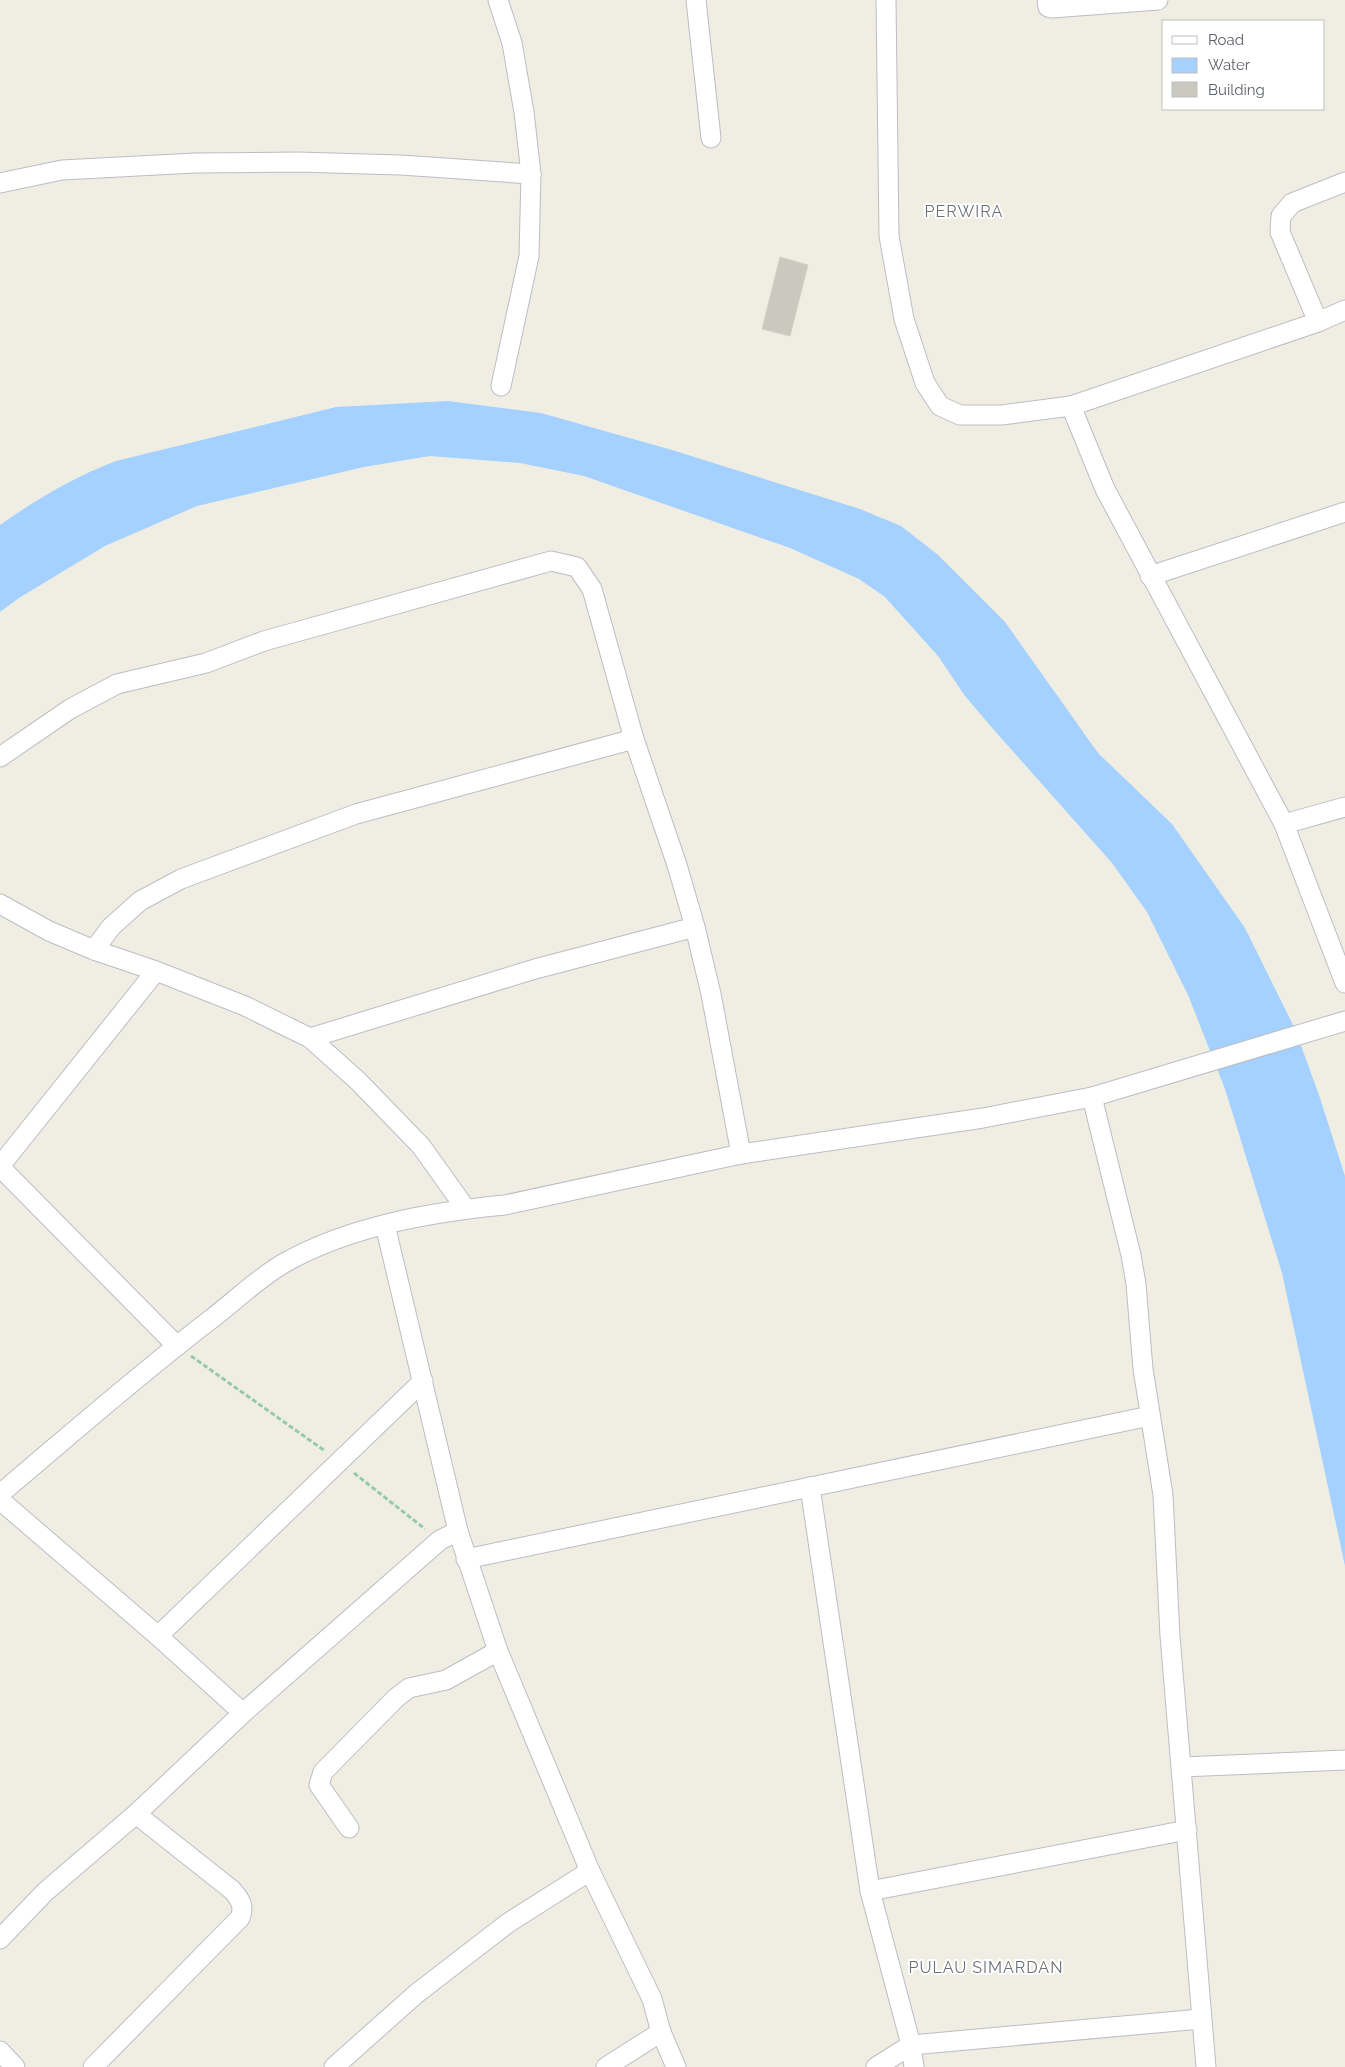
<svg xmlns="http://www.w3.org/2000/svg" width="1345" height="2067" viewBox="0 0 1345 2067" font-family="Raleway,sans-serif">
<rect width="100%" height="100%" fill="#f0eee3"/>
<path fill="#a4d1ff" d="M448 401 541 413 672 450 860 509 901 526 937 554 1005 622 1098 753 1172 824 1245 928 1295 1029 1319 1095 1345 1176V1566L1282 1273 1225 1089 1188 995 1147 912 1112 863 994 730 965 696 938 656 885 597 859 579 790 548 584 476 520 463 430 456 364 467 197 506 105 546 19 598 0 612V525C37 499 74 477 116 461L336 407Z"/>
<path fill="#cbc8c0" stroke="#d5d0c1" d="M780 257 808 265 790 336 762 329Z"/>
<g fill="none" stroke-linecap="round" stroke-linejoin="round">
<g stroke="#bbbdc4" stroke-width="21">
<g id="minor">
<path d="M498 0 512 43 524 112 531 174 529 256 501 386"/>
<path d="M696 0 711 138"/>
<path d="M886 0 889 236 904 319 925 383 940 406 960 415H1002L1071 406 1105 489 1284 824 1345 983"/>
<path d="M1047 0 1048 7 1052 8 1158 0"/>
<path d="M0 183 62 170 195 163 298 162 401 165 531 174"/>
<path d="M1318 322 1280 232 1281 216 1292 203 1345 182"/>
<path d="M1071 406 1318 322 1345 310"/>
<path d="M1150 576 1345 512"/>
<path d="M0 757 70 709 117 684 206 663 264 641 551 561 577 567 592 589 634 739 677 865 695 927 711 994 741 1154"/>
<path d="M1284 824 1345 807"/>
<path d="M0 904 49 931 94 950 156 971 245 1006 310 1038 358 1081 421 1146 466 1209"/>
<path d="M94 950 111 927 140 901 181 879 356 814 634 739"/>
<path d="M310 1038 535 969 695 927"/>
<path d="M1092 1097 1131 1255 1136 1284 1143 1369 1163 1495 1170 1636 1206 2067"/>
<path d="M0 1166 156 971"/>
<path d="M0 1167 177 1346"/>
<path d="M385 1225 458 1531 498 1651 590 1871 652 1999 661 2032 676 2067"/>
<path d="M810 1487 870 1891 911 2045 914 2067"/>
<path d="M0 1494C70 1435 138 1375 210 1320 235 1301 259 1277 286 1262 351 1226 431 1212 505 1205L741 1154 983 1118 1092 1097 1345 1021"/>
<path d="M0 1500 158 1636 243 1713"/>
<path d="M466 1559 1150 1416"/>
<path d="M158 1636 423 1381"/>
<path d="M1182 1767 1345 1760"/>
<path d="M349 1828 319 1785 323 1772 396 1698 409 1688 446 1680 498 1651"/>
<path d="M870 1891 1187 1830"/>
<path d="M0 1939 45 1892 136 1814 243 1713 440 1540 458 1531"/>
<path d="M0 2051 15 2067"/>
<path d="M93 2067 240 1918C245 1906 240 1899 232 1890L136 1814"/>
<path d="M334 2067 416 1994 508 1923 590 1871"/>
<path d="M606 2067 661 2032"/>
<path d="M876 2067 911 2045 1201 2019"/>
</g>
</g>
<g stroke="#96caa9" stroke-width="3" stroke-dasharray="5 2.5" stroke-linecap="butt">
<path d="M191 1356 325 1451"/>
<path d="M354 1473 425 1529"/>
</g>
<use href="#minor" stroke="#fff" stroke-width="19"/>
</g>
<g text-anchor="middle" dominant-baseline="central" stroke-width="4" stroke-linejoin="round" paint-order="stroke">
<g font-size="16" letter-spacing="1" fill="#6c7178" stroke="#fff">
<text x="964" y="211">PERWIRA</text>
<text x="986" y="1967">PULAU SIMARDAN</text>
</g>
</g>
<rect x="1162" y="20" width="162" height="90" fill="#ffffff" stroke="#bdbfc2"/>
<rect x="1172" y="36" width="25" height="8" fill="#ffffff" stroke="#bdbfc2"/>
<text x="1208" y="45" font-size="15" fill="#5b5f66">Road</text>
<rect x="1172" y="58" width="25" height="15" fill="#a4d1ff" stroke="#bdbfc2"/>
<text x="1208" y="70" font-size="15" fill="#5b5f66">Water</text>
<rect x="1172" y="82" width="25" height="15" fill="#cbc8c0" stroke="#bdbfc2"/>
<text x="1208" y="95" font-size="15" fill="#5b5f66">Building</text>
</svg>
